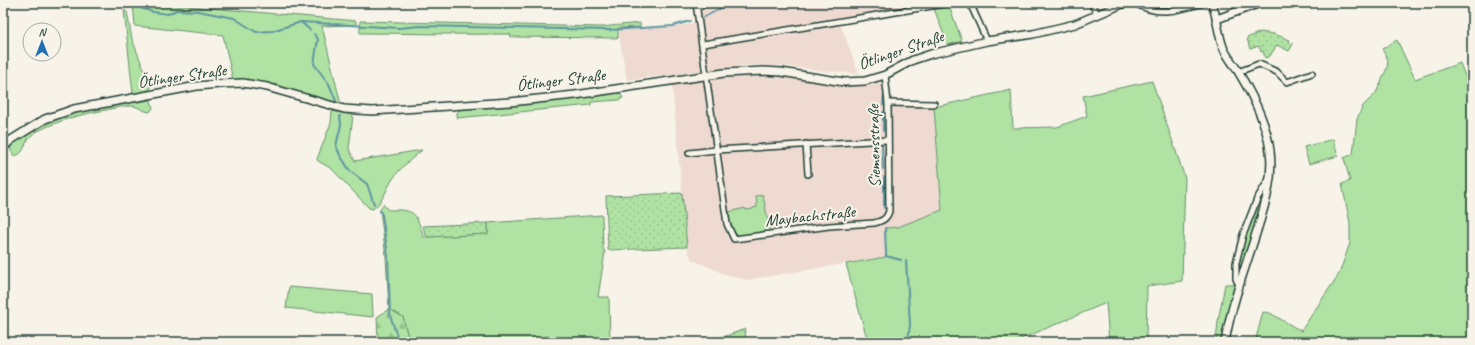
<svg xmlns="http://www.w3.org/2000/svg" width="1475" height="345" viewBox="0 0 1475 345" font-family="Caveat,sans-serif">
<defs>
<pattern id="forest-firs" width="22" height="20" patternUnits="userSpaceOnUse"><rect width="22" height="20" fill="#afe2a3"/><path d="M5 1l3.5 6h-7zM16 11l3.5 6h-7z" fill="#96c38d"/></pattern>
<pattern id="garden-dots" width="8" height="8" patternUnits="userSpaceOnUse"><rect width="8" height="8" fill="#afe2a3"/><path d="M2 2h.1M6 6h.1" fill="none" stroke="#96c38d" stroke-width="1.8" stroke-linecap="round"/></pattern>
</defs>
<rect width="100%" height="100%" fill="#f7f3e8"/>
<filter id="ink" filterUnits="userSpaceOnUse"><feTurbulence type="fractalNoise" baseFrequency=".025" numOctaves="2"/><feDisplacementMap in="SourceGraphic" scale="8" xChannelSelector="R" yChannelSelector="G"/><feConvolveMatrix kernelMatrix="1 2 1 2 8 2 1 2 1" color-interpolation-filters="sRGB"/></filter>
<g filter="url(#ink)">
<g fill="#eedad1">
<path d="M709 3H944L838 18 859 74 825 71 794 67 750 65 627 80 618 30 674 27 694 23 698 9Z"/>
<path d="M764 76 798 79 833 85 867 86 890 80 893 107H934L942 210 898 227 885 228 886 257 746 280 722 273 691 259 687 247 672 84 719 78Z"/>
</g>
<g fill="#afe2a3" stroke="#67906c">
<path d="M133 3H154L356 21V25L322 26 341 105 321 101 273 85 249 81 233 80 223 35 135 26Z"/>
<path d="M949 6 962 41 948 45 934 9Z"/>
<path d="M124 10 127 12 132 39 151 88 147 91 133 94Z"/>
<path d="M360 21 601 27 640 23V27L618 28V38L511 37 510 34C460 35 410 33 360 33Z"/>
<path d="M1397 40 1415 79 1460 63 1472 94V342H1255L1263 312 1270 313 1301 331 1339 274 1350 243V223L1342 184 1350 181 1344 158 1353 154 1357 119 1363 106 1376 93 1387 68 1388 60 1382 49Z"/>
<path d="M1152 81 1185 178 1182 281 1147 286 1146 342H1109L1106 303 1014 342H868L846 264 886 257 885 228 898 227 942 210 934 107 1011 90 1013 128 1057 127 1087 116 1083 96Z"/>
<path d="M605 93H620L623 98 619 100 591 102V105L457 118V113L460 109Z"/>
<path d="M151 100 153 108 150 112C144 112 140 107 133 106 125 106 114 108 106 110 82 114 60 120 38 131 34 133 29 137 27 141 23 148 24 154 14 156L11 151 10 146C19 139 28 132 37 126 72 108 113 106 151 100Z"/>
<path d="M332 111 353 115 349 149 355 161 422 150C413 158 402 166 395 176 387 186 384 201 373 209L369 208 332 169 318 161 317 159 331 123Z"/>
<path d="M1333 139 1338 156 1309 164 1304 147Z"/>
<path d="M1266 187 1260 209 1238 275C1238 248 1251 210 1266 187Z"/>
<path d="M763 195 770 231 735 236 730 222 729 212 745 208 746 210 753 209V208L757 207 756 196Z"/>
<path d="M383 204 388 210C417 209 415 213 424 237L488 234V223L602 215 603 248 605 252 598 297H609L610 342H409L403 317 389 309 386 257 380 210Z"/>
<path d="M1225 284H1235L1225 323 1222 342H1216L1218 321Z"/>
<path d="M289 287 372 294 373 317 286 308Z"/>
<path d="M745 329 746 342H672L723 337Z"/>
</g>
<path fill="url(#forest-firs)" stroke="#67906c" d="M389 309 403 317 409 342H378L377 317Z"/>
<g fill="url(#garden-dots)" stroke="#67906c">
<path d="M1260 32 1274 34 1290 40 1289 43 1293 44 1289 51 1277 45 1270 56 1265 58 1263 51 1261 52 1259 46 1250 49 1247 38Z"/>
<path d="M682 193 687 247 608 250 606 196Z"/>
<path d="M488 223V234L428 237 425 234 423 226Z"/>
</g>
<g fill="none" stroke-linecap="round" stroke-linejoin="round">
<g stroke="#6095a3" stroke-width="2">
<path d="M127 3 153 12 168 14 176 10 198 11 234 18 256 32 272 31 301 22 310 30"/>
<path d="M704 17 730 3"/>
<path d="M301 22 399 28 419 26 609 30 673 26 690 21"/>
<path d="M314 34 318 39 314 64 329 84 336 101"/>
<path d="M883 85 884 87"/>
<path d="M883 105 884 93"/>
<path d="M340 116 341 125 336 146 340 155 350 171 367 184 374 204"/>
<path d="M883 131V112"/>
<path d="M882 144 883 169"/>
<path d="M884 177V208"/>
<path d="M380 211 382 215 388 256 390 315 399 342"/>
<path d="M885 228 886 256 901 260"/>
<path d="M906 261 910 324 908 342"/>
</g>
<g stroke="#1f3d34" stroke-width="8">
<g id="street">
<path d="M696 3 727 224 734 239 829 226 874 223C882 221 887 219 889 211L888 103 885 75"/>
<path d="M970 3 987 41"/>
<path d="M1091 3 1098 15"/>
<path d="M1135 3C1157 17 1180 10 1203 3"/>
<path d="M1469 3 1472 18"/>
<path d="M697 8 707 3"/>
<path d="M703 44 950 3"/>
<path d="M1238 72 1259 64 1277 72 1287 82 1312 73"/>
<path d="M1470 81 1472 79"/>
<path d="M888 103 934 104"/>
<path d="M806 144 808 174"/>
<path d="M689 153 716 150 887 140"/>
<path d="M1239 285 1236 279V263L1243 235 1257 199 1269 179"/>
</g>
</g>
<g stroke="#1f3d34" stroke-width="10">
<g id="secondary">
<path d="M1212 3C1217 17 1218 33 1223 47 1227 57 1234 64 1239 73 1253 96 1267 125 1270 151 1274 182 1263 211 1254 240 1243 274 1231 307 1225 342"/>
<path d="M1217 19 1260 3"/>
<path d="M3 148 11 140 45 119 74 109 197 86 220 84 243 83 267 87 344 109 372 111 510 102 575 95 724 73 763 71 781 72 844 82 865 81 885 75 913 60 931 54 987 41 1033 34 1075 24 1125 3"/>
</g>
</g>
<use href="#street" stroke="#f7f3e8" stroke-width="5"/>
<use href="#secondary" stroke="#f7f3e8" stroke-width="7"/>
</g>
</g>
<g text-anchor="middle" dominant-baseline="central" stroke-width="4" stroke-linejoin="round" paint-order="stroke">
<g font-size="17" fill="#1f3d34" stroke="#f7f3e8">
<text transform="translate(901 50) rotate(-19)">Ötlinger Straße</text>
<text transform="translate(182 76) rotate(-8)">Ötlinger Straße</text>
<text transform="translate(561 80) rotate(-7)">Ötlinger Straße</text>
<text transform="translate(874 146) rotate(-91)">Siemensstraße</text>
<text transform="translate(810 216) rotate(-6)">Maybachstraße</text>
</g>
</g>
<rect width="1475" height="345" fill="none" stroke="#f7f3e8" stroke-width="16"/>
<rect x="8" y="8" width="1459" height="329" fill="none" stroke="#1f3d34" stroke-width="1.5" filter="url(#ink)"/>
<g transform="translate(42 42)"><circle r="19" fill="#f7f3e8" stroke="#a1aaa0"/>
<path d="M0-3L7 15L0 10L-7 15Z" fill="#1f6fb2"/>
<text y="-6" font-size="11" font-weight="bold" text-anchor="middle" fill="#1f3d34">N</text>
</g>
</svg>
